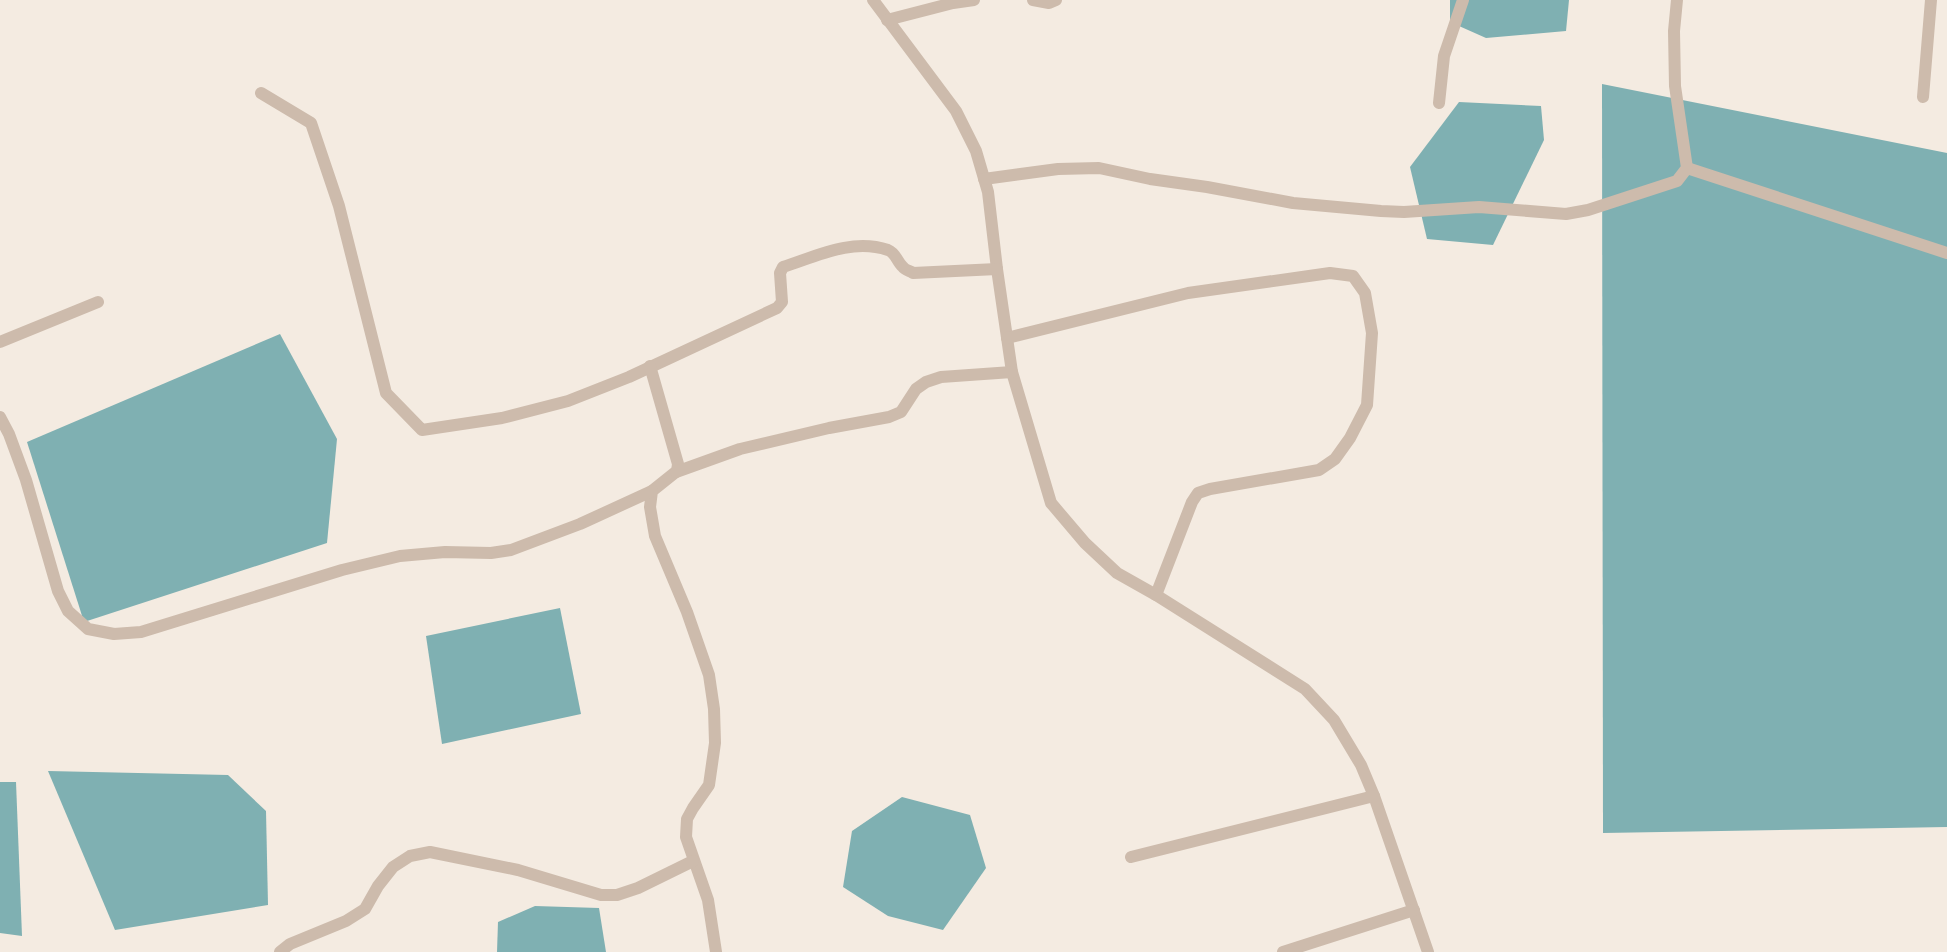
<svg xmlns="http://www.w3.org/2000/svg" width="1947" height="952" viewBox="0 0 1947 952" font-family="'PT Sans Narrow',sans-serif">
<rect width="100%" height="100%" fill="#f4ebe1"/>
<g fill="#7fb0b2">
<path d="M1450 0H1569L1566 31 1486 38 1450 22Z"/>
<path d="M1602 84 1947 153V827L1603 833Z"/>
<path d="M1459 102 1541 106 1544 140 1493 245 1427 239 1410 167Z"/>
<path d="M280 334 337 439 327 543 84 622 27 442Z"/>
<path d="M560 608 581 714 442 744 426 636Z"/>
<path d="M48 771 228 775 266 811 268 905 115 930Z"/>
<path d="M0 782H16L22 936 0 933Z"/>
<path d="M902 797 970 815 986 868 943 930 888 916 843 887 852 831Z"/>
<path d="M535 906 599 908 606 952H497L498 922Z"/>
</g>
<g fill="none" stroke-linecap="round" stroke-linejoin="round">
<g stroke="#cdbbac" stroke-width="12">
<path d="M873 0 956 111 976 151 988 192 997 269 1012 372 1051 503 1085 543 1117 573 1156 595 1305 689 1334 720 1361 765 1374 796 1428 952"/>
<path d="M1033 0 1049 3 1056 0"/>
<path d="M887 20 953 3 974 0"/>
<path d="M261 93 311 123 339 206 386 393 422 430 502 418 568 401 629 377 777 308 782 302 780 273 783 267C817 256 852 238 888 250 896 253 897 262 903 267 905 270 910 271 913 273L997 269"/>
<path d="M1923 97 1931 0"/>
<path d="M1439 103 1444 56 1463 0"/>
<path d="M1687 168 1947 253"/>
<path d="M984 179 1058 169 1099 168 1150 179 1207 187 1293 203 1381 211 1404 212 1479 207 1566 214 1588 210 1677 181 1687 168 1675 86 1674 31 1677 0"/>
<path d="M1007 338 1188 293 1330 273 1353 276 1365 293 1372 333 1367 405 1350 438 1335 459 1319 470 1210 489 1198 493 1192 502 1156 595"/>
<path d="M0 342 98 302"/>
<path d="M650 366 678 464 677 471 652 491 650 507 655 536 687 612 709 675 714 709 715 743 709 785 693 808 687 819 686 837 708 900 716 952"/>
<path d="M0 417 9 434 26 480 58 591 68 611 88 629 114 634 141 632 342 570 400 556 445 552 491 553 511 550 580 524 652 491"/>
<path d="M676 472 740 449 829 428 889 417 901 412 916 389 926 382 941 377 1012 372"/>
<path d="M1131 857 1374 796"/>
<path d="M280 952 290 944 346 921 365 909 378 886 393 867 410 856 430 852 518 870 601 895H617L638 888 693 861"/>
<path d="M1283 952 1414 910"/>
</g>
</g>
</svg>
